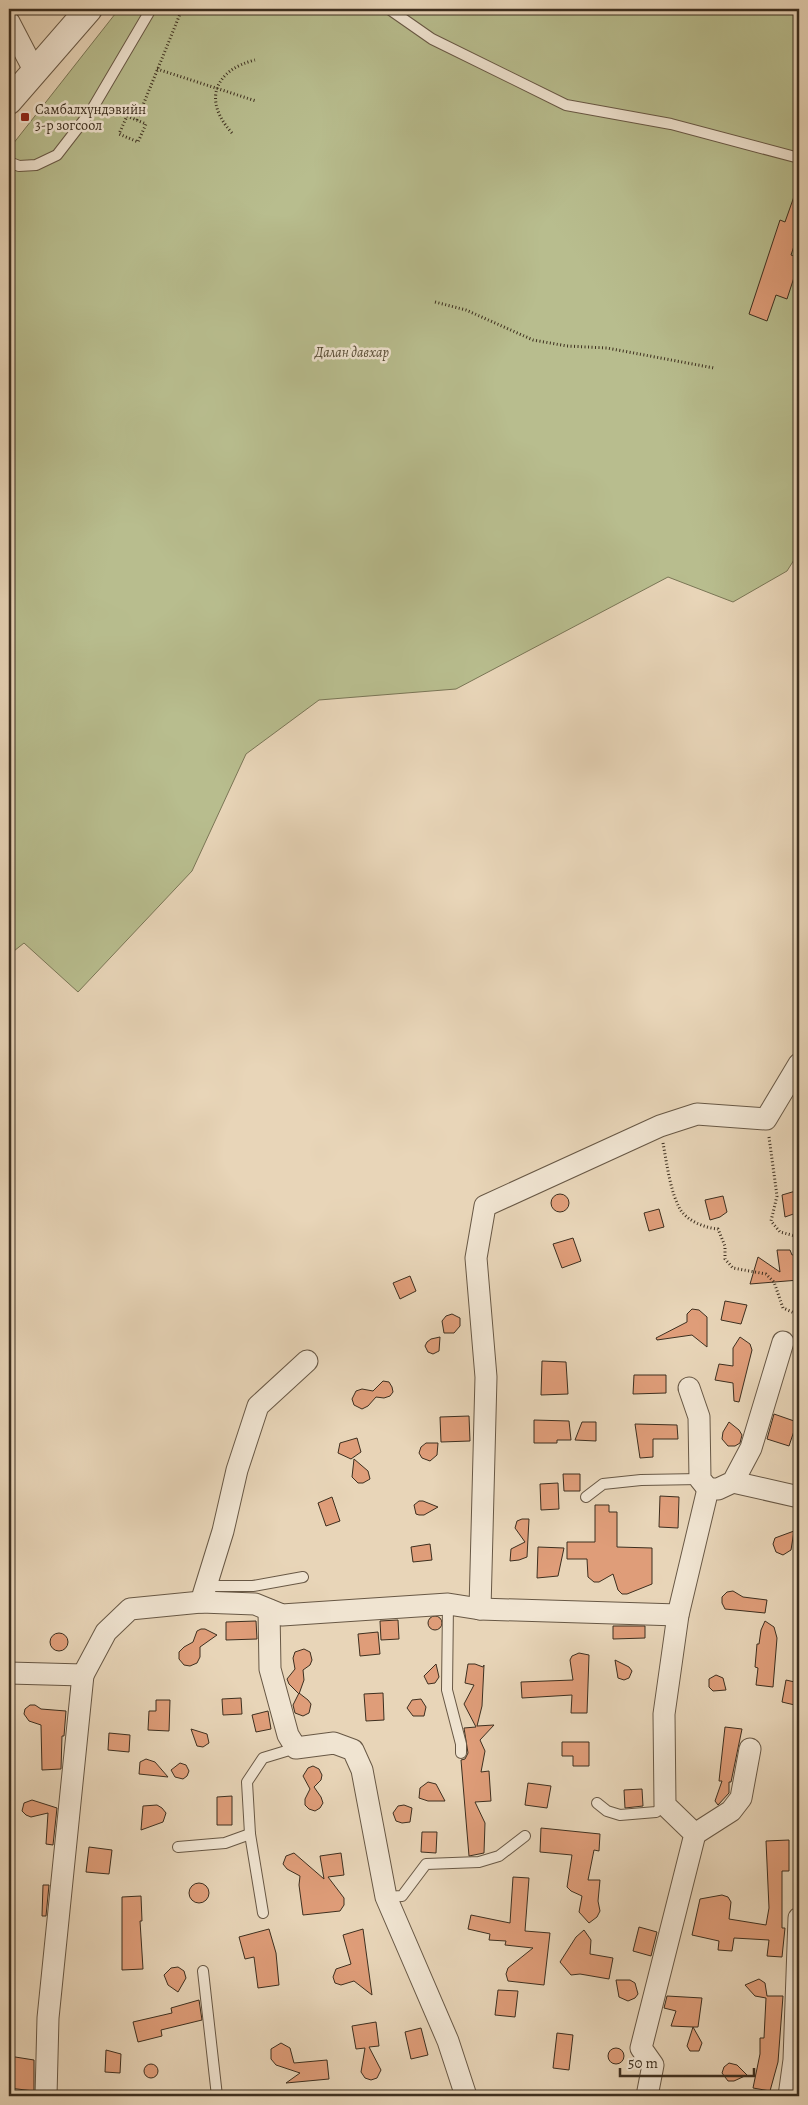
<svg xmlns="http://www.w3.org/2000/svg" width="808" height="2105" viewBox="0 0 808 2105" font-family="Alegreya,serif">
<rect width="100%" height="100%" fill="#e8d5b8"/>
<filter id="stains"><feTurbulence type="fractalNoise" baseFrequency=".004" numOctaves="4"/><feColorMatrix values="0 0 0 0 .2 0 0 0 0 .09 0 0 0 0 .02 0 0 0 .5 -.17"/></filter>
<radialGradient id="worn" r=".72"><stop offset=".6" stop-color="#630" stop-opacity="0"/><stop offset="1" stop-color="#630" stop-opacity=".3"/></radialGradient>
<path fill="#b8bd8e" stroke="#7a7656" d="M119 9H799V552L787 571 733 602 668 577 456 689 319 700 246 754 192 871 78 992 24 943 9 955V149Z"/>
<g fill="#df9d79" stroke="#3d2f1f">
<path d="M797 188H799V231L791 255 799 258V262L787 299 776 295 767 321 749 314 780 220 785 222Z"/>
<path d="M799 1190V1212L785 1217 782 1195Z"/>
<circle cx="560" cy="1203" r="9"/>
<path d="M723 1196 727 1212 720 1217 710 1220 705 1200Z"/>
<path d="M659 1209 664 1227 649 1231 644 1213Z"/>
<path d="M573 1238 581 1261 562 1268 553 1244Z"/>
<path d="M777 1250H790L792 1255 799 1254V1280L750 1284 758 1257 780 1272Z"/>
<path d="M410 1276 416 1291 400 1299 393 1283Z"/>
<path d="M725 1301 747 1305 741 1324 721 1320Z"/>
<path d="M692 1309 699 1310 707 1317V1347L692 1335 657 1340 656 1338 687 1322V1314Z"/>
<path d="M452 1314 460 1318V1326L454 1333H444L442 1321 446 1316Z"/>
<path d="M440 1337 439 1351 433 1354 428 1352 425 1346 427 1342 431 1339Z"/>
<path d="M740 1337 750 1344 752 1350 739 1402 734 1401 733 1383 715 1380 719 1364 733 1366V1348Z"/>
<path d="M542 1361 566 1362 568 1394 541 1395Z"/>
<path d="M634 1375H666V1393L633 1394Z"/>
<path d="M383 1381 389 1382 392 1387 393 1392 390 1396 384 1398 376 1397 368 1406 362 1409 354 1405 352 1399 356 1391 362 1389 373 1391Z"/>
<path d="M774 1414 797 1422 789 1446 767 1439Z"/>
<path d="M469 1416 470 1441 441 1442 440 1417Z"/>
<path d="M534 1420 569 1421 571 1440H557V1443H534Z"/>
<path d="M582 1422H596V1441L575 1440Z"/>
<path d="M729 1422 739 1430 742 1435 740 1443 735 1446H728L722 1439 723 1432Z"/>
<path d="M635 1424 677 1425 678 1439H653V1457L640 1458Z"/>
<path d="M357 1438 361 1452 351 1459 338 1453 340 1443Z"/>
<path d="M426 1443H438L437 1455 430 1461 422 1458 419 1453 421 1447Z"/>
<path d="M354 1459 368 1471 370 1479 363 1483H358L352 1477Z"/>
<path d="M563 1474H580V1491H564Z"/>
<path d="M558 1483 559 1509 541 1510 540 1484Z"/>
<path d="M660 1496 679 1497 678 1528 659 1527Z"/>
<path d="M332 1497 340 1521 326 1526 318 1503Z"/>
<path d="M419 1501H423L438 1507 424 1515H419L416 1514 414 1505Z"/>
<path d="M595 1505H609V1512H617V1547L652 1548V1584L627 1594H622L618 1590 613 1574 599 1582H594L588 1577 587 1559H567V1542H595Z"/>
<path d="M522 1519H529L527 1557 519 1560 510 1561 511 1549 525 1542 515 1528 517 1521Z"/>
<path d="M794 1531 791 1550 783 1555 776 1552 773 1544 775 1538Z"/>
<path d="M430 1544 432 1560 413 1562 411 1547Z"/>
<path d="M538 1547 564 1548 558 1576 537 1578Z"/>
<path d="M733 1591 743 1597 767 1600 765 1613 725 1609 722 1603V1597L727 1592Z"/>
<circle cx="435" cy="1623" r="7"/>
<path d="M398 1620 399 1639 381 1640 380 1621Z"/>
<path d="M256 1621 257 1639 226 1640V1622Z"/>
<path d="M765 1621 774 1627 777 1638 773 1687 756 1685 758 1668 755 1667 757 1644H759L761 1630Z"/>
<path d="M613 1626H645V1638L613 1639Z"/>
<path d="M201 1629H205L217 1635 200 1647V1657L197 1663 190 1666 184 1665 179 1659V1652L184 1647 193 1642 197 1631Z"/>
<path d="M378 1632 380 1654 360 1656 358 1634Z"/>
<circle cx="59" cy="1642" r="9"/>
<path d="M304 1649 310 1652 312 1660 310 1665 303 1670 304 1680 299 1694 289 1684 287 1679 295 1669 293 1658 295 1652Z"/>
<path d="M579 1653 589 1655 587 1713H571L572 1695 522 1698 521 1682 573 1680 570 1660 572 1656Z"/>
<path d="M615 1660 629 1667 632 1671 629 1678 624 1680 618 1678Z"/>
<path d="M436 1664 439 1677 435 1683 428 1684 424 1676Z"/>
<path d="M468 1664H475L483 1667 484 1665 482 1706 477 1726 494 1725 480 1740 485 1751 481 1772 489 1771 491 1801 475 1802 485 1823 484 1853 469 1856 461 1760 465 1759 468 1753 464 1728 476 1727 464 1704 474 1685 465 1683Z"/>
<path d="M716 1675 723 1678 726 1690 713 1691 709 1687V1679Z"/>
<path d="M786 1680 799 1683V1706L782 1702Z"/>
<path d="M299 1693 308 1700 311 1704 309 1713 303 1716 295 1713 293 1705Z"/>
<path d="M383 1693 384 1720 366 1721 364 1694Z"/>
<path d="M241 1698 242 1714 223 1715 222 1699Z"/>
<path d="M421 1699 426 1707 424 1716H413L407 1708 412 1700Z"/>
<path d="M156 1700H170L169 1731 148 1730 149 1711H156Z"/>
<path d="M30 1705H35L41 1709 66 1711 64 1736H62L61 1769 42 1770 41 1725 29 1721 24 1714 25 1709Z"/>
<path d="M268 1711 271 1729 256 1732 252 1715Z"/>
<path d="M725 1727 742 1729 731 1782H729V1793L718 1805 715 1801 722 1781H719Z"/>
<path d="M191 1729 207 1734 209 1743 203 1747 197 1746Z"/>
<path d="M109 1733 130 1735 129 1752 108 1750Z"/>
<path d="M562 1742H589V1766H573V1756H562Z"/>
<path d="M146 1759 155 1762 168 1777 139 1774 140 1762Z"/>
<path d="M180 1763 186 1765 189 1771 187 1776 183 1779 175 1777 171 1770Z"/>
<path d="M313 1766 319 1769 322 1775 321 1780 314 1787 321 1797 323 1803 320 1808 315 1811 309 1809 305 1805V1799L310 1789 303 1776 308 1768Z"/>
<path d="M428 1782 436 1784 445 1801H428L419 1798 420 1788Z"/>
<path d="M528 1783 551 1786 547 1808 525 1805Z"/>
<path d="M642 1789 643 1806 625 1808 624 1790Z"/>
<path d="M232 1796V1825H217V1797Z"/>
<path d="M32 1800 57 1808 53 1845 46 1844 48 1813 31 1817 26 1815 22 1811 24 1803Z"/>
<path d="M157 1805 162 1808 166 1813 163 1822 141 1830 143 1806Z"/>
<path d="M404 1805 412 1808 410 1822 402 1823 396 1821 393 1813 398 1806Z"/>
<path d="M541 1828 600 1834 599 1851 594 1850 588 1880H600L598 1901 600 1911 597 1917 589 1923 579 1912 582 1896 571 1891 567 1887 572 1855 540 1852Z"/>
<path d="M422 1832H437L436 1853 421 1852Z"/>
<path d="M789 1840V1871H782V1928H785L782 1957 767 1956 769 1940 734 1938 732 1951 718 1950 719 1941 692 1935 700 1899 722 1895 728 1897 731 1902 729 1919 766 1925 769 1908 766 1841Z"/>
<path d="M89 1847 112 1850 109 1874 86 1872Z"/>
<path d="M294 1853 324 1879 320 1856 341 1853 344 1875 328 1877 344 1898V1905L340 1911 303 1915 299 1885 300 1876 287 1869 283 1864 286 1856Z"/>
<path d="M513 1877 529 1878 525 1931 550 1933 544 1985 508 1981 506 1974 508 1968 533 1948 505 1945 506 1941 489 1940 490 1934 468 1929 471 1915 510 1923Z"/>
<circle cx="199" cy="1893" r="10"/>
<path d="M43 1885H49L46 1916H42Z"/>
<path d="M141 1896 142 1921H140L143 1969 122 1970V1897Z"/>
<path d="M639 1927 657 1932 651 1956 633 1951Z"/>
<path d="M269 1929 276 1953 279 1985 258 1988 254 1957 245 1959 239 1937Z"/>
<path d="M363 1929 372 1995 354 1981 341 1985 335 1983 333 1977 336 1969 351 1964 343 1935Z"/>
<path d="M584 1930 591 1940 590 1954 613 1958 609 1979 580 1974 571 1975 560 1962 576 1937Z"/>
<path d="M178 1967 184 1971 186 1978 178 1992 168 1985 164 1975 171 1968Z"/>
<path d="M759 1979 765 1983 767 1996H783L778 2062 770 2091 753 2088 760 2054V2038H764L766 1998 755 1996 745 1985Z"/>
<path d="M616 1980H630L635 1983 638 1994 635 1998 628 2001 619 1997Z"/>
<path d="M498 1990 518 1991 515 2017 495 2015Z"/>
<path d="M667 1996 702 1998 698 2027H693L702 2043 699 2051H690L687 2046 693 2027 671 2026 676 2011 664 2008Z"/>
<path d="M199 2000 202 2020 161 2030 162 2036 138 2042 133 2022 172 2013 171 2008Z"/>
<path d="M376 2022 379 2046 369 2047 381 2070 377 2078 371 2080 365 2078 361 2072 365 2048 356 2049 352 2026Z"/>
<path d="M421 2028 428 2055 411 2059 405 2032Z"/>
<path d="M557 2033 573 2035 569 2070 553 2068Z"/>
<path d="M281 2043 290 2048 294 2063 327 2060 329 2079 286 2083 300 2073 276 2065 271 2059V2049Z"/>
<circle cx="616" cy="2056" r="8"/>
<path d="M106 2050 121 2054 120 2073 105 2072Z"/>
<path d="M9 2056 34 2060V2091L9 2088Z"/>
<path d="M729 2063 737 2065 747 2075 734 2081H728L722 2073 724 2067Z"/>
<circle cx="151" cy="2071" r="7"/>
</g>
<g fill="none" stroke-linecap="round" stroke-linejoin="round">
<g stroke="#685845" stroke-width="12">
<g id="service">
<path d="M389 9 432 39 566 105 671 124 799 158"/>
<path d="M9 162 19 166 36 165 57 155 91 111 151 9"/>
<path d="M586 1497 603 1484 641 1480 700 1479"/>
<path d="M207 1586H253L303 1577"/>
<path d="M448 1604 447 1690 461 1744V1753"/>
<path d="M597 1803 607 1811 620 1815 656 1812 665 1805"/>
<path d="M178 1847 225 1843 250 1834"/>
<path d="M386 1897 402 1896 426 1864 479 1862 499 1856 525 1836"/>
<path d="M263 1913 250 1834 247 1782 263 1758 296 1748"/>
<path d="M203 1971 217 2096"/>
</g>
</g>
<g stroke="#685845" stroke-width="23">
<g id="minor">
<path d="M9 22 35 72"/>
<path d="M689 1388 699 1417 700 1479 708 1489"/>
<path d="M733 1482 799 1497"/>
<path d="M201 1602 223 1531 237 1470 258 1406 307 1361"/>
<path d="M480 1609 486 1377 476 1258 485 1206 660 1126 697 1114 766 1119 799 1064"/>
<path d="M269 1610 270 1669 288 1735 296 1748 334 1743 353 1750 362 1770 386 1897 448 2041 466 2096"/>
<path d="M9 1673 83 1675 106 1632 130 1609 201 1602 255 1604 282 1615 448 1604 480 1609 678 1615"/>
<path d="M695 1834 731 1811 741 1798 750 1749"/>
<path d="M46 2096 48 2018 83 1675"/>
<path d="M647 2096 653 2065 641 2048 695 1834 665 1805 664 1714 678 1615 708 1489H718L733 1482 751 1448 783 1342"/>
<path d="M789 2096 794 2060 799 1918"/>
</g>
</g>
<g stroke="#685845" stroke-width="28">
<path id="tertiary" d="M9 101 89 9"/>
</g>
<g stroke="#3d2f1f" stroke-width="3" stroke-dasharray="1 2.5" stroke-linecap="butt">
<path d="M157 69 256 101"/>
<path d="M127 116 146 124 138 142 119 134Z"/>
<path d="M137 120 182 9"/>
<path d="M232 133C202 100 215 70 255 60"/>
<path d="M435 302 466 310 533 340 567 346 607 348 714 368"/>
<path d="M769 1137 777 1196 771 1221 780 1232 799 1237"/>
<path d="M663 1143C667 1164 670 1191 680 1209 687 1221 705 1228 718 1229L725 1246V1259L733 1268 766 1274 774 1282 783 1308 799 1315"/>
</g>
<use href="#service" stroke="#f0e4d1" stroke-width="10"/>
<use href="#minor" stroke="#f0e4d1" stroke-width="21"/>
<use href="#tertiary" stroke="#f0e4d1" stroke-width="26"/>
</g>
<rect fill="#8f2418" stroke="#f0e4d1" stroke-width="2" x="20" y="112" width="10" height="10" rx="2.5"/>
<g text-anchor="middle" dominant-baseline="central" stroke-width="5" stroke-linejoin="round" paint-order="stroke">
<g font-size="14" fill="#3d2f1f" stroke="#f0e4d1" text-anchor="start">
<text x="35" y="109">Самбалхүндэвийн<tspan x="35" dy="16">3-р зогсоол</tspan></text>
</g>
<g font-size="14" font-style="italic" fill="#564b35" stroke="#f0e4d1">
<text x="352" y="352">Далан давхар</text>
</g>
</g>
<rect width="808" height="2105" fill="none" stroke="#e8d5b8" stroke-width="30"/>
<rect x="10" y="10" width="788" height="2085" fill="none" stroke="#3d2f1f" stroke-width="2.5"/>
<rect x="15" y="15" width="778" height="2075" fill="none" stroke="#3d2f1f"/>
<path d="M620 2068v8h134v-8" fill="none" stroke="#3d2f1f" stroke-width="2.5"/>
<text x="628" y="2068" font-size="15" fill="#3d2f1f" stroke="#f0e4d1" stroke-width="4" paint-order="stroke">50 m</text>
<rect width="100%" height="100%" filter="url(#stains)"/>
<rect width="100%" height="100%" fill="url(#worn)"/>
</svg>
